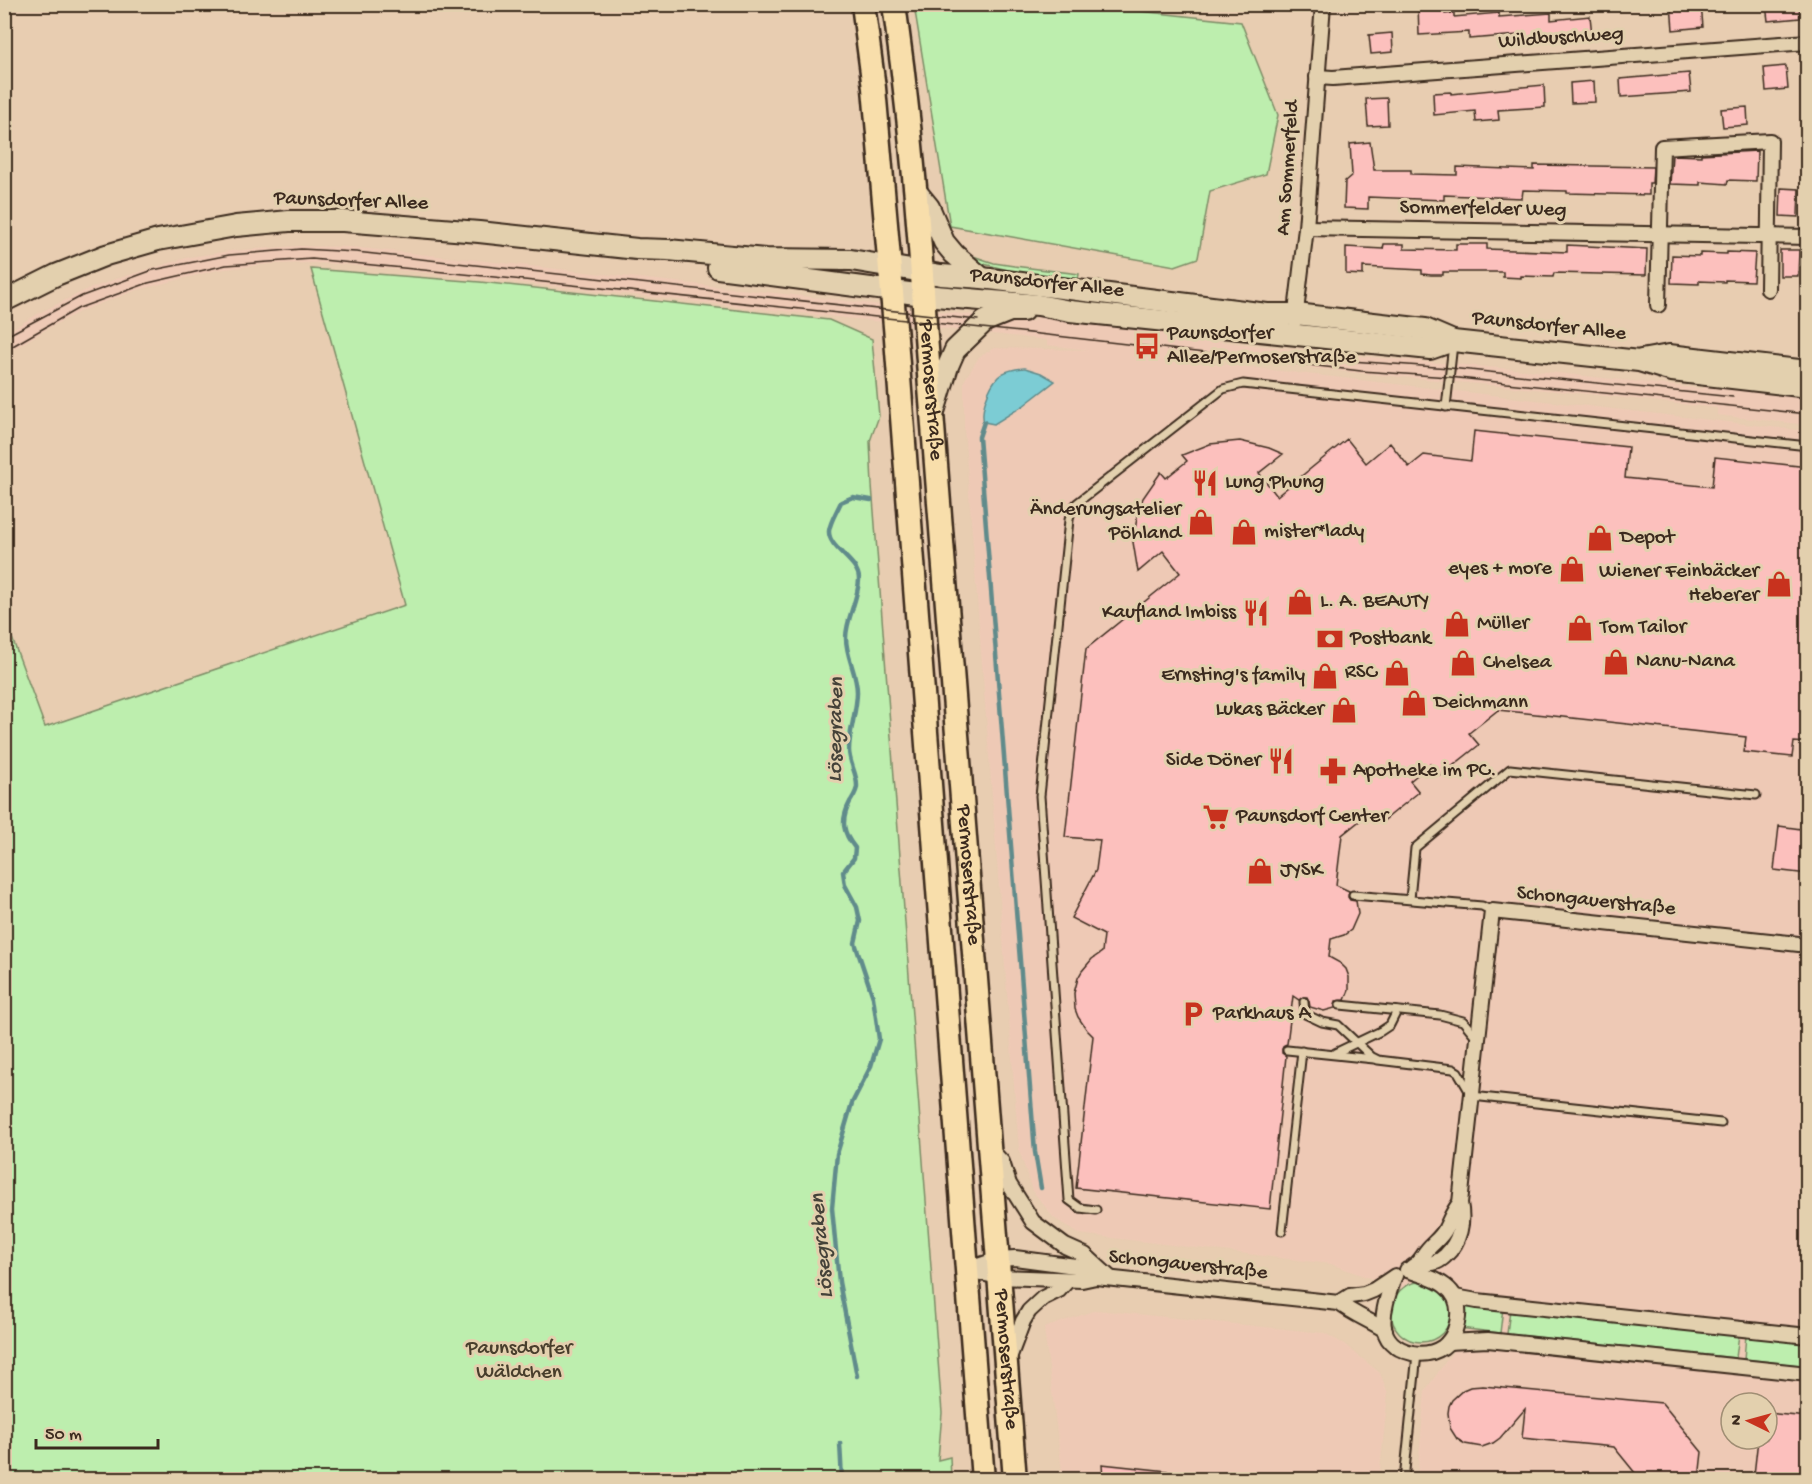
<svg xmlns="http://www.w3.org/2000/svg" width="1812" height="1484" viewBox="0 0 1812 1484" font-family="'Gochi Hand',sans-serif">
<rect width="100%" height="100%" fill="#e8cdb1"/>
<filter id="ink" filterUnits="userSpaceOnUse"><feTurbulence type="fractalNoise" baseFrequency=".0167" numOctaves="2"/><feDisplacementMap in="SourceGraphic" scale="12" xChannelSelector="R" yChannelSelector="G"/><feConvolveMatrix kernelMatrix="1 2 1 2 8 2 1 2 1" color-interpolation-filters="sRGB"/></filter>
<g filter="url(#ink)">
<g fill="#eec9b5" fill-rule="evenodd">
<path d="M298 246 351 247 468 259 1018 320 1035 321 1036 315 1079 319 1187 331 1186 338 1369 357 1549 372 1703 389 1705 378 1807 389V425L1717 415V408L1589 394 1359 373 1185 355 1184 360 1807 431V1479H1417L1425 1391 1477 1317 1331 1264 1079 1234 1054 1218 1032 1190 1019 1150 964 427V381L979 357 994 348 1088 350 1047 345V340L476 278 340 264 312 263 270 264 217 270 137 290 83 310 52 326 5 354V333L7 332 43 311 86 290 116 279 190 257 230 251ZM1731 1403H1767V1439H1731Z"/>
<path d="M1096 1310 1324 1333 1344 1344 1380 1373 1388 1393 1379 1479H1063L1044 1328Z"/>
</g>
<g fill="#bdeeae" stroke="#7c8c66" stroke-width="1.5">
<path d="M914 5H1083L1241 22 1278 115 1266 174 1210 191 1198 258 1175 266 950 226Z"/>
<path d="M970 255 994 263 1014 266 1079 274 1078 280 1012 271 980 263 973 260Z"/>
<path d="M311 269 480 282 829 320 872 339 879 416 870 441 872 485 942 1413 938 1460 950 1457 951 1479H5V619L45 727 405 605Z"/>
<circle cx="1421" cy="1312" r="30"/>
<path d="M1463 1305 1503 1308 1500 1333 1460 1328Z"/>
<path d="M1510 1309 1739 1334 1736 1358 1507 1334Z"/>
<path d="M1746 1335 1807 1341V1366L1744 1359Z"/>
</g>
<path fill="#7bccd4" stroke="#618b8b" stroke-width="1.5" d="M1025 368 1041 373 1055 381 1023 406 994 424 984 422C980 411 989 386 998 377 1005 370 1016 369 1025 368Z"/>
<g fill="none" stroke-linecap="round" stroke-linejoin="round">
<g stroke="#618b8b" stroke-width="4.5">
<path d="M984 422 979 437 1035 1152 1041 1188"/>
<path d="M857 1376 839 1282 832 1208 837 1154 852 1103 871 1066 879 1039 873 997 855 943 860 921 857 907 845 885 843 872 854 858 855 848C843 833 840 821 850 802 853 797 857 792 857 786 857 773 849 763 849 750 849 731 857 711 857 692 857 673 846 657 846 638 846 619 858 600 859 580 860 561 828 549 829 531 830 522 837 511 841 502L853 497 871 500"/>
<path d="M840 1443 842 1480"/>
</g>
</g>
<g fill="#fcc0bd" stroke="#3b2a1e" stroke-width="1.5">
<path d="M1418 4H1438V11L1444 10 1445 14 1454 13V17L1499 13V17L1551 13V20L1590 16 1592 35 1553 39V41L1520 43 1519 35 1469 39V32L1419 35Z"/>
<path d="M1671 4H1701L1703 27 1673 30Z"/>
<path d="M1766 4H1799L1800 18 1768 21Z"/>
<path d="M1392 33 1393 52 1371 54 1369 35Z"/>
<path d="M1786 66 1788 89 1766 91 1764 68Z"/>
<path d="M1689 73 1691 92 1621 97 1620 79Z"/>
<path d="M1594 81 1595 102 1571 103 1570 83Z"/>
<path d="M1544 85 1545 107 1498 110 1499 120 1476 122 1475 111 1434 115 1433 93 1451 92V94Z"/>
<path d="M1387 98 1388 125 1368 126 1366 99Z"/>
<path d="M1747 107 1748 125 1723 127 1721 109Z"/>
<path d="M1370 142 1374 170H1411V174L1457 175V167L1534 170V165L1653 167 1652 183H1649V195L1567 193V191L1523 190 1522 198 1444 195V200L1368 197V209L1344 208 1345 181 1352 175 1350 144Z"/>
<path d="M1757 151 1756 181 1728 180 1727 184 1700 182V185L1670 184 1672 155 1701 156V154Z"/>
<path d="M1781 188 1799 189 1798 217 1780 216Z"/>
<path d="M1384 244H1404V249L1456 250V244H1487V249L1567 252V245L1647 249 1646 275 1554 273 1553 277 1521 276V278L1503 277V272H1443V275H1431L1422 274V270L1363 267V275L1346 274V247L1383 249Z"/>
<path d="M1780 250H1799L1798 276H1780Z"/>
<path d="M1727 252 1755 253 1753 281 1725 280V282L1699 281V284L1671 283 1672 255 1700 256V253L1727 254Z"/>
<path d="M1474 431 1628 447 1625 478 1712 487 1715 457 1808 467V743L1794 742 1792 757 1744 752 1746 737 1498 710 1469 733 1479 745 1440 776 1430 764 1410 781 1419 792 1381 823 1372 811 1342 835 1336 885 1349 891 1348 897 1350 900 1356 901 1358 914 1351 930 1344 935 1331 939 1329 957 1340 963 1346 969 1349 977V990L1345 1000 1336 1001 1335 1008 1324 1011 1310 1007 1309 1001 1307 997H1303L1299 1000 1293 996 1287 1044 1284 1045 1282 1049V1053L1286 1056 1270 1209 1076 1188 1093 1036 1087 1030 1078 1017 1075 1009 1074 993 1078 978 1082 971 1092 959 1102 952 1104 935 1071 918 1096 870 1100 840 1065 837 1086 649 1180 573 1163 551 1138 572 1133 542 1138 512 1143 498 1161 472 1166 478 1187 461 1182 455 1210 444 1240 441 1269 448 1283 454 1259 473 1277 496 1347 439 1366 463 1390 443 1409 467 1424 455 1471 461Z"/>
<path d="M1779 826 1808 830V874L1774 870Z"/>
<path d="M1483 1386 1662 1403 1702 1452 1699 1479H1640L1614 1447 1522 1438 1525 1409 1500 1438 1493 1443 1482 1447 1465 1444 1457 1439 1450 1428 1448 1413 1449 1406 1452 1400 1463 1390 1470 1387Z"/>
<path d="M1767 1413 1808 1417V1479L1754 1475 1758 1439H1767Z"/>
<path d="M1102 1464 1167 1471 1166 1479H1103Z"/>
</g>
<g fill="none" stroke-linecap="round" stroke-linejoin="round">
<g stroke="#3b2a1e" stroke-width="11">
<g id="service">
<path d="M1446 407 1453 344"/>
<path d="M1353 895 1482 906 1492 911"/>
<path d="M1410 899 1415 848 1510 769 1756 795"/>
<path d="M1304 1002 1305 1014 1322 1022 1338 1025 1372 1057 1378 1060 1453 1069 1458 1072 1472 1096 1721 1123"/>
<path d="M1340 1005 1440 1015 1463 1021 1478 1039"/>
<path d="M1287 1050 1374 1059"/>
<path d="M1335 1053 1381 1031 1390 1025 1397 1011"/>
<path d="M1096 1210 1080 1208 1069 1200 1040 796 1069 520 1071 510 1077 503 1223 389 1243 384 1808 446"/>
<path d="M1282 1231 1302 1051"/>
<path d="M1404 1480 1417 1354"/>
</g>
</g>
<g stroke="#3b2a1e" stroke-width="18">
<g id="minor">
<path d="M1317 77 1333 78 1808 42"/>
<path d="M1306 228 1808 237"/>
<path d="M1658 305 1662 147 1770 141 1768 289"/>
<path d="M1295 320 1306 228 1323 4"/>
<path d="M991 1150 1002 1162 1009 1184 1033 1222 1065 1246 1085 1255 1109 1277"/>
<path d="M1418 1264C1423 1263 1429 1264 1433 1263 1437 1262 1442 1259 1445 1256 1460 1242 1464 1222 1460 1203L1492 911 1808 945"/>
<path d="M1412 1267C1420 1263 1422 1256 1428 1249 1434 1242 1442 1237 1446 1228 1451 1218 1453 1211 1460 1203"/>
<path d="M966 1270 998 1259 1015 1258 1083 1267 1096 1277 1339 1303C1353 1314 1369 1320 1385 1330"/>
<path d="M967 1270 999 1277 1082 1280 1096 1277"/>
<path d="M1394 1277C1384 1307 1370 1343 1412 1353 1423 1355 1434 1353 1443 1347 1450 1342 1455 1332 1457 1323 1465 1287 1434 1278 1407 1270"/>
<path d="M1455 1297 1477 1301 1808 1336"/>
<path d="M1339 1303 1350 1296 1364 1294 1374 1290 1395 1276"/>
<path d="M1448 1342 1488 1340 1808 1374"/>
<path d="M1009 1358 1023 1321 1029 1311 1043 1298 1059 1290 1068 1280"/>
</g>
</g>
<g stroke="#3b2a1e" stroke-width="24">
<g id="secondary">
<path d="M916 191 929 207 944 242 954 254 982 278"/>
<path d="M718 268 924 295 1038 305 1070 311 1430 349 1453 341"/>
<path d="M4 301 56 275 106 255 158 240 236 226 289 221H343L479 232 637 249 668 250 765 259 851 260 941 275 982 278 1267 314H1296L1425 329 1453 341 1639 361 1672 371 1808 387"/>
<path d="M1641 360 1669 355 1808 371"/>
<path d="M933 415 948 366 955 350 985 321 1010 311H1023"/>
</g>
</g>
<g stroke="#3b2a1e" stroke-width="27">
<g id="primary">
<path d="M863 4 874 88 896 338 983 1480"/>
<path id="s1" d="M894 4C909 110 919 216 925 323L1015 1480"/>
</g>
</g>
<use href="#service" stroke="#e3d0ae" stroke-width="7"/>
<use href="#minor" stroke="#e3d0ae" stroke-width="14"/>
<use href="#secondary" stroke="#e3d0ae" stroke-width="20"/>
<use href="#primary" stroke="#f8deab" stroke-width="22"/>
<g stroke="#3b2a1e" stroke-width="1.5">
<path d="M4 339 12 333 82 296 153 270 229 255 301 249 356 252 978 320"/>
<path d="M4 351 79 308 148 283 226 265 312 259 534 281 1039 334 1361 371 1449 377 1808 414"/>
<path d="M1351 361 1450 368 1733 397"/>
</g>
</g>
</g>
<defs>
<g id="bus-bare" transform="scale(2.07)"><path d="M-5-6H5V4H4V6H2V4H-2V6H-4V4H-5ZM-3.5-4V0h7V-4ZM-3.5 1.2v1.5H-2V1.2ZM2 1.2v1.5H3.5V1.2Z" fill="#c8321e" stroke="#e3d0ae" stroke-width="2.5" paint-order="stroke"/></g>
<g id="restaurant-bare" transform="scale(2.07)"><path d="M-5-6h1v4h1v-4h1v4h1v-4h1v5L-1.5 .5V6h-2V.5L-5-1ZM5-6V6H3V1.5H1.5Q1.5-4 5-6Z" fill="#c8321e" stroke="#e3d0ae" stroke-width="2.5" paint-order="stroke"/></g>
<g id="shop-bare" transform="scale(2.07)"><path d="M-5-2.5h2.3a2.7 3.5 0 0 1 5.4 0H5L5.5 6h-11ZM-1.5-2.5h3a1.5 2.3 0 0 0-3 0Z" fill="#c8321e" stroke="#e3d0ae" stroke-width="2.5" paint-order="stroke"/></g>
<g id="bank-bare" transform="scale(2.07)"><path d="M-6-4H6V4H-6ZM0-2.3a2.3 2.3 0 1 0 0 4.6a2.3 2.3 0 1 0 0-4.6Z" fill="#c8321e" stroke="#e3d0ae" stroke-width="2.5" paint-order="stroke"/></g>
<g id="pharmacy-bare" transform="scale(2.07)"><path d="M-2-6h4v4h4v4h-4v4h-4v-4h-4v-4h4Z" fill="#c8321e" stroke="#e3d0ae" stroke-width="2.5" paint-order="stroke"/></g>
<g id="supermarket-bare" transform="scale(2.07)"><path d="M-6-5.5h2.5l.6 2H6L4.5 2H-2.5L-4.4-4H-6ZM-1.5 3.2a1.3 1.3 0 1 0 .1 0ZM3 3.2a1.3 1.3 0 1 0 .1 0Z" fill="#c8321e" stroke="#e3d0ae" stroke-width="2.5" paint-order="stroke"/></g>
<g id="parking-bare" transform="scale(2.07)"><path d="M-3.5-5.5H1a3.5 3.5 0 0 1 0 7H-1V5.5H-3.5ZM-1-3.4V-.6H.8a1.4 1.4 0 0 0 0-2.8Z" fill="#c8321e" stroke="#e3d0ae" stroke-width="2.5" paint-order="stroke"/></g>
</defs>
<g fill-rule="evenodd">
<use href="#bus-bare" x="1147" y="346"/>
<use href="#restaurant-bare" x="1205" y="483"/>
<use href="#shop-bare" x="1201" y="522"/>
<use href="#shop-bare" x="1244" y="532"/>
<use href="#shop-bare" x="1600" y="538"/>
<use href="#shop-bare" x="1572" y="569"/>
<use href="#shop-bare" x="1779" y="584"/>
<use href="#shop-bare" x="1300" y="602"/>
<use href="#restaurant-bare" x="1256" y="613"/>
<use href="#shop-bare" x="1457" y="624"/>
<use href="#shop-bare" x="1580" y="628"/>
<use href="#bank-bare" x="1330" y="639"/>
<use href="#shop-bare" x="1616" y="662"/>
<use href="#shop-bare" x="1463" y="663"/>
<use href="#shop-bare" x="1397" y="673"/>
<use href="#shop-bare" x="1325" y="676"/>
<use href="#shop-bare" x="1414" y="703"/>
<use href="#shop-bare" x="1344" y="710"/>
<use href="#restaurant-bare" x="1281" y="761"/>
<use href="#pharmacy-bare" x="1333" y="771"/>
<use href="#supermarket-bare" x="1216" y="817"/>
<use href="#shop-bare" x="1260" y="871"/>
<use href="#parking-bare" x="1193" y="1014"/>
</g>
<g text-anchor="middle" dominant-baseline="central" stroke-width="6" stroke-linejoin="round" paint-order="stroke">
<g font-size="21" fill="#3b2a1e" stroke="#e3d0ae">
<text transform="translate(1561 39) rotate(-4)">Wildbuschweg</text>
<text transform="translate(1289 168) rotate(-86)">Am Sommerfeld</text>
<text transform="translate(351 202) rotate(2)">Paunsdorfer Allee</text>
<text transform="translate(1483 210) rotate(1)">Sommerfelder Weg</text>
<text transform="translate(1047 284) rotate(6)">Paunsdorfer Allee</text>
<text transform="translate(1549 327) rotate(6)">Paunsdorfer Allee</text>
<text stroke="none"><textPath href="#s1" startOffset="388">Permoserstraße</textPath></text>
<text stroke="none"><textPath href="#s1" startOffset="874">Permoserstraße</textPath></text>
<text transform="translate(1596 902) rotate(6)">Schongauerstraße</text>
<text transform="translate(1188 1266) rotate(6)">Schongauerstraße</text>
<text stroke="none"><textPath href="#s1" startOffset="1360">Permoserstraße</textPath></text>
</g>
<g font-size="21" fill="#3b2a1e" stroke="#e3d0ae" text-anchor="start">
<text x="1167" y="334">Paunsdorfer<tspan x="1167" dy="24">Allee/Permoserstraße</tspan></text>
<text x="1225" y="483">Lung Phung</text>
<text x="1181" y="510" text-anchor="end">Änderungsatelier<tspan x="1181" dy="24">Pöhland</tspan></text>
<text x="1264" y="532">mister*lady</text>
<text x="1620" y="538">Depot</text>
<text x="1552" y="569" text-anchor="end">eyes + more</text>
<text x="1759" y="572" text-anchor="end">Wiener Feinbäcker<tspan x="1759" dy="24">Heberer</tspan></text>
<text x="1320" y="602">L. A. BEAUTY</text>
<text x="1236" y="613" text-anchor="end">Kaufland Imbiss</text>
<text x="1477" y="624">Müller</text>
<text x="1600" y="628">Tom Tailor</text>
<text x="1350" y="639">Postbank</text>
<text x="1636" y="662">Nanu-Nana</text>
<text x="1483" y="663">Chelsea</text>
<text x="1377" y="673" text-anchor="end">RSC</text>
<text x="1305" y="676" text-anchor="end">Ernsting's family</text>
<text x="1434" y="703">Deichmann</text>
<text x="1324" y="710" text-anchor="end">Lukas Bäcker</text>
<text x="1261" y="761" text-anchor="end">Side Döner</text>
<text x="1353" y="771">Apotheke im PC.</text>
<text x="1236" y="817">Paunsdorf Center</text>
<text x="1280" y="871">JYSK</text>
<text x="1213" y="1014">Parkhaus A</text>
</g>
<g font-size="21" fill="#483e2c" stroke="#e3d0ae">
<text x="519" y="1349">Paunsdorfer<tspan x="519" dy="24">Wäldchen</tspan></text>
</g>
<g font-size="22" font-style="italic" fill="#454239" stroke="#e3d0ae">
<text transform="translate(837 730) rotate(-89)">Lösegraben</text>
<text transform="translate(823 1246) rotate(-95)">Lösegraben</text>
</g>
</g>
<rect width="1812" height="1484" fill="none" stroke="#e3d0ae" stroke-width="24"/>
<rect x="12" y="12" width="1788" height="1460" fill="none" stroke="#3b2a1e" stroke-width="2" filter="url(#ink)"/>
<g transform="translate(1749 1421) rotate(275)"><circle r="28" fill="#e3d0ae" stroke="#a08e74" stroke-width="1.5"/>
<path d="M0-4.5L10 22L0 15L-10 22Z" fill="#c8321e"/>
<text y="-9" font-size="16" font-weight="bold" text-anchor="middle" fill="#3b2a1e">N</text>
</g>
<path d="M36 1439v9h122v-9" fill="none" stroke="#3b2a1e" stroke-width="3"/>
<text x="45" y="1439" font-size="18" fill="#3b2a1e" stroke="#e3d0ae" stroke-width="4.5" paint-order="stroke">50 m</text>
</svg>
